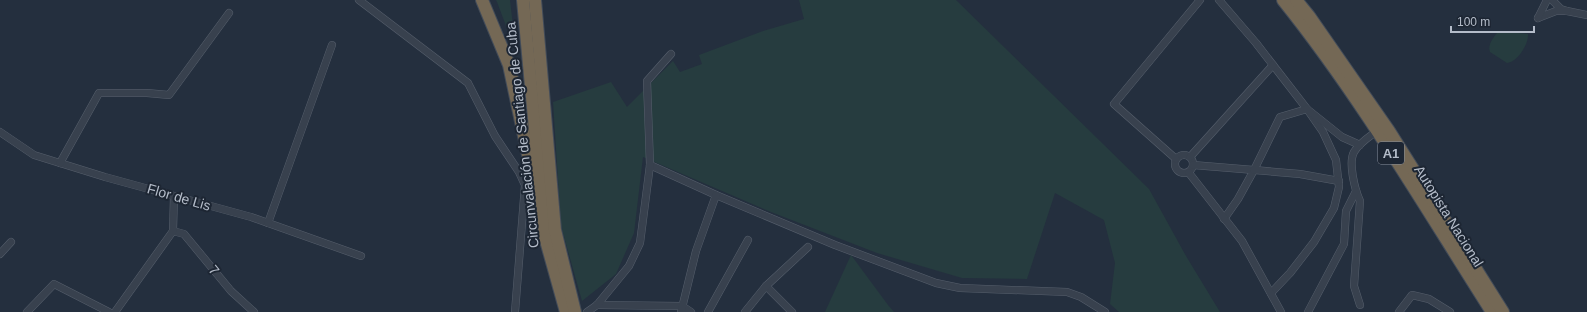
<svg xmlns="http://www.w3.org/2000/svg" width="1587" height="312" viewBox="0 0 1587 312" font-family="Helvetica,sans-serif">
<rect width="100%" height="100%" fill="#242f3e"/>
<g fill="#263c3f">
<path d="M496 0H510L516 52 497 2Z"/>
<path d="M799 0H956L1149 189 1186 256 1220 312H1119L1110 304 1115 263 1104 220 1055 193 1027 279 962 278 877 253 771 212 643 157 634 233 616 274 582 301 561 226 553 102 611 82 627 107 673 61 680 72 702 64 699 55 763 31 804 19Z"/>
<path d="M1499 31 1528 34C1529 43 1518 62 1507 63L1490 52C1487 45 1494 36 1499 31Z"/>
<path d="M851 255 888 305 894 312H825Z"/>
</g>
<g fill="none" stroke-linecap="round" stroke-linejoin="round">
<g stroke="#565f6c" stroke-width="8">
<g id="street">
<path d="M359 0 468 83 495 136 519 172 525 185 515 312"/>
<path d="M1219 0 1256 43 1307 109 1323 132 1336 160 1339 187 1334 208 1314 242 1290 273 1271 293"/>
<path d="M1567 11 1587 15"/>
<path d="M1538 18 1556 11H1567L1561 9 1552 0"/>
<path d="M1538 18 1547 0"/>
<path d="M0 132 34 155 105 177 251 217 361 256"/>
<circle cx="1184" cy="164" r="9"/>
<path d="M1190 157 1273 65"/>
<path d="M1176 159 1114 104 1200 0"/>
<path d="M60 163 99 93H147L169 95 229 13"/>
<path d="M650 165 716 195 835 245 936 283 960 288 1067 292 1081 297 1105 312"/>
<path d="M1193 165 1254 170 1238 199 1224 219"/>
<path d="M1189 173 1242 241 1281 312"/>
<path d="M1339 181 1300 174 1254 170 1280 117 1307 109 1342 137 1360 145"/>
<path d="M268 223 332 45"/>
<path d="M173 231 184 234 231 291 254 312"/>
<path d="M0 254 11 242"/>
<path d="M766 286 792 312"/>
<path d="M597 305 682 306 691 312"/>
<path d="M1360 305 1354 286 1360 201C1355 190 1348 163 1354 152 1359 143 1369 137 1377 131"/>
<path d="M27 312 54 284 109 312"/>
<path d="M115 312 173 231 174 196"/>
<path d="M587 312 597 305 629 266 640 243 650 165 647 81 671 54"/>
<path d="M681 312 696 251 716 195"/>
<path d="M708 312 748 240"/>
<path d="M745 312 766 286 808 247"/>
<path d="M1308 312 1344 244 1346 211 1356 191"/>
<path d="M1399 312 1412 295 1429 299 1450 312"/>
</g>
</g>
<g stroke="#434c59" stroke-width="14">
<g id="highway">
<path d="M482 0 509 65 534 183"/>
<path d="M523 0 545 237 566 312"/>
<path d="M535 0 555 230 575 312"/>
<path d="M1283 0C1361 97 1425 207 1492 312"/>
<path d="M1296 0 1309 16 1389 131 1503 312"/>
</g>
</g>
<use href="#street" stroke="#38414e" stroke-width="7"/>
<use href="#highway" stroke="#746855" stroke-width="12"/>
</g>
<g text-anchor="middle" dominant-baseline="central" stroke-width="4" stroke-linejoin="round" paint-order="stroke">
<rect fill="#1d2633" stroke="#878f9c" stroke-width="1" x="1378" y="142" width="26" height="22" rx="3"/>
<g font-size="13" font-weight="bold" fill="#b4bcc9">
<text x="1391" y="153">A1</text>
</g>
<g font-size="14" fill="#b4bcc9" stroke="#1d2633">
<text transform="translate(522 135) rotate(-96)">Circunvalación de Santiago de Cuba</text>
<text transform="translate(179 197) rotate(16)">Flor de Lis</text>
<text transform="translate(1449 216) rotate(58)">Autopista Nacional</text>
<text transform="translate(214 270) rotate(50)">7</text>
</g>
</g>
<path d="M1451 26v6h83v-6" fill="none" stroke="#b4bcc9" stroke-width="2"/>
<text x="1457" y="26" font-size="12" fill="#b4bcc9" stroke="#1d2633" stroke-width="3" paint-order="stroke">100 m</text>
</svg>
